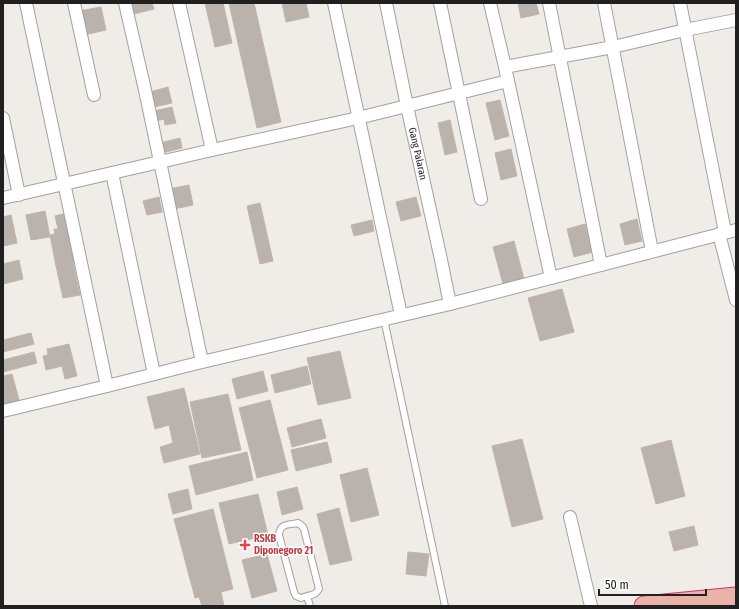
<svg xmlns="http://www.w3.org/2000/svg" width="739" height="609" viewBox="0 0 739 609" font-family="'Fira Sans Condensed',sans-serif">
<rect width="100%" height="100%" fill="#f0ede8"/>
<g fill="#b9b2ad" stroke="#c1b4ab">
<path d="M131 3H152L154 9 134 14Z"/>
<path d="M205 3H223L232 43 215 47Z"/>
<path d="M229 3H254L281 122 257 128Z"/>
<path d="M282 3H306L309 17 286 22Z"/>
<path d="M518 3H536L539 14 521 18Z"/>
<path d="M101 7 106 30 84 35 79 11Z"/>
<path d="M168 87 172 103 154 107 150 92Z"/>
<path d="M500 100 509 136 495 140 486 103Z"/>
<path d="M172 107 176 123 165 125 164 119 156 121 154 111Z"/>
<path d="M450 120 457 152 445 155 438 123Z"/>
<path d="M180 138 182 148 162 153 160 143Z"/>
<path d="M511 149 517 176 501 180 495 153Z"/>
<path d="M189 185 193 205 174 209 169 189Z"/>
<path d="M159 197 162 212 147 215 143 201Z"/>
<path d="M416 197 421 216 401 221 396 202Z"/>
<path d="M260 203 273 261 260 264 247 206Z"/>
<path d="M45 211 50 237 31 240 26 215Z"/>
<path d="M67 213 77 262 56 266 50 235 55 234 54 229H58L55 216Z"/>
<path d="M11 215 17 243 3 246V217Z"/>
<path d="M637 219 642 241 625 245 620 224Z"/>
<path d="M372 220 374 231 354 236 351 225Z"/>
<path d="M585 224 593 252 574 257 567 229Z"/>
<path d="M514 241 524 279 503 284 493 247Z"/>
<path d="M19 260 23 279 3 284V264Z"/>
<path d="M73 263 80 295 63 298 56 266Z"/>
<path d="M562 289 574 332 540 341 528 298Z"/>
<path d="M31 333 34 344 3 352V340Z"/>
<path d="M69 344 77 376 65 379 62 366 46 370 43 356 48 355 47 349Z"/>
<path d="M340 351 351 398 318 405 307 358Z"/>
<path d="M34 352 37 363 3 372V360Z"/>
<path d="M307 366 311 384 275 393 271 375Z"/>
<path d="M263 371 268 391 237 399 232 379Z"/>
<path d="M12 374 20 404 3 408V376Z"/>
<path d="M184 388 200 454 164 463 160 447 173 443 169 425 155 429 147 397Z"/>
<path d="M228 394 241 450 202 458 190 402Z"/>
<path d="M270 400 288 470 257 478 239 408Z"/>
<path d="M321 419 326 438 292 447 287 428Z"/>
<path d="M522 439 543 519 512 527 492 446Z"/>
<path d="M671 440 685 496 656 504 641 448Z"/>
<path d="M327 442 332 462 296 471 291 450Z"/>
<path d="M247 452 253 480 196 495 189 466Z"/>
<path d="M367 468 379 515 351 522 340 475Z"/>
<path d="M297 487 303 509 282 515 277 492Z"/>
<path d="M188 489 192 509 173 514 168 494Z"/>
<path d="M258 494 268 535 229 544 219 503Z"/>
<path d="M339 508 352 560 330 565 317 514Z"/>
<path d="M213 509 233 589 221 592 224 606H202L199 597 195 598 174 519Z"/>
<path d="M694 526 698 545 674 551 669 532Z"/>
<path d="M408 552 429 554 426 576 406 574Z"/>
<path d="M267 554 277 591 252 598 242 560Z"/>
</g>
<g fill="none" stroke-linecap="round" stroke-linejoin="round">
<g stroke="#a1a1a1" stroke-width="8">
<g id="service">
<path d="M384 319 445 606"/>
<path d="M307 596C313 595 316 594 319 589L304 529 302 526 298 523C288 525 280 523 279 535L294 592 296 596 301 598 307 596 310 606"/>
</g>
</g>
<g stroke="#a1a1a1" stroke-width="14">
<g id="minor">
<path d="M26 3 107 386"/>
<path d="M74 3 94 95"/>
<path d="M125 3 145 90 202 362"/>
<path d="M179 3 212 150"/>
<path d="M334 3 401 315"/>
<path id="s1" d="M386 3 407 106 440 255 450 304"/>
<path d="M440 3 481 199"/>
<path d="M490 3 505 67"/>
<path d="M549 3 601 265"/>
<path d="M604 3 652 251"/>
<path d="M680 3 725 232"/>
<path d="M508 81 551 278"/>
<path d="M3 118 19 195"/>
<path d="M112 173 154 374"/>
<path d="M3 198 212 150 358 118 508 81 505 67 613 47 685 30 736 20"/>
<path d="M719 234 736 300"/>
<path d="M3 411 107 386 202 362 450 304 736 230"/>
<path d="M570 517 591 606"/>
</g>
</g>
<g stroke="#ce3570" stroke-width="21">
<path id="trunk" d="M644 606 736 597"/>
</g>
<use href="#service" stroke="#fff" stroke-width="6"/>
<use href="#minor" stroke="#fff" stroke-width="12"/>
<use href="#trunk" stroke="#ebb3a8" stroke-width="19"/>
</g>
<path fill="#e0444e" stroke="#fff" stroke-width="1.5" d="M243 539h4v4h4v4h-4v4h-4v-4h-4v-4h4z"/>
<g text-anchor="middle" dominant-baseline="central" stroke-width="3" stroke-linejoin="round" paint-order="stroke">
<g font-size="10" fill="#202020" stroke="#fff">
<text stroke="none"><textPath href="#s1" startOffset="154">Gang Palaran</textPath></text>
</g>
<g font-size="10" font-weight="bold" fill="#be3a42" stroke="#fff" text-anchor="start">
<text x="254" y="539">RSKB<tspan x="254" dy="12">Diponegoro 21</tspan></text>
</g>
</g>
<rect width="739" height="609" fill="none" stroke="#202020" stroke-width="8"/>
<path d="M599 589v6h107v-6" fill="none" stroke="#202020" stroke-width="2"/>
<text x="605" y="589" font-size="12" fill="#202020" stroke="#ffffff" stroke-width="3" paint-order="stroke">50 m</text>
</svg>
